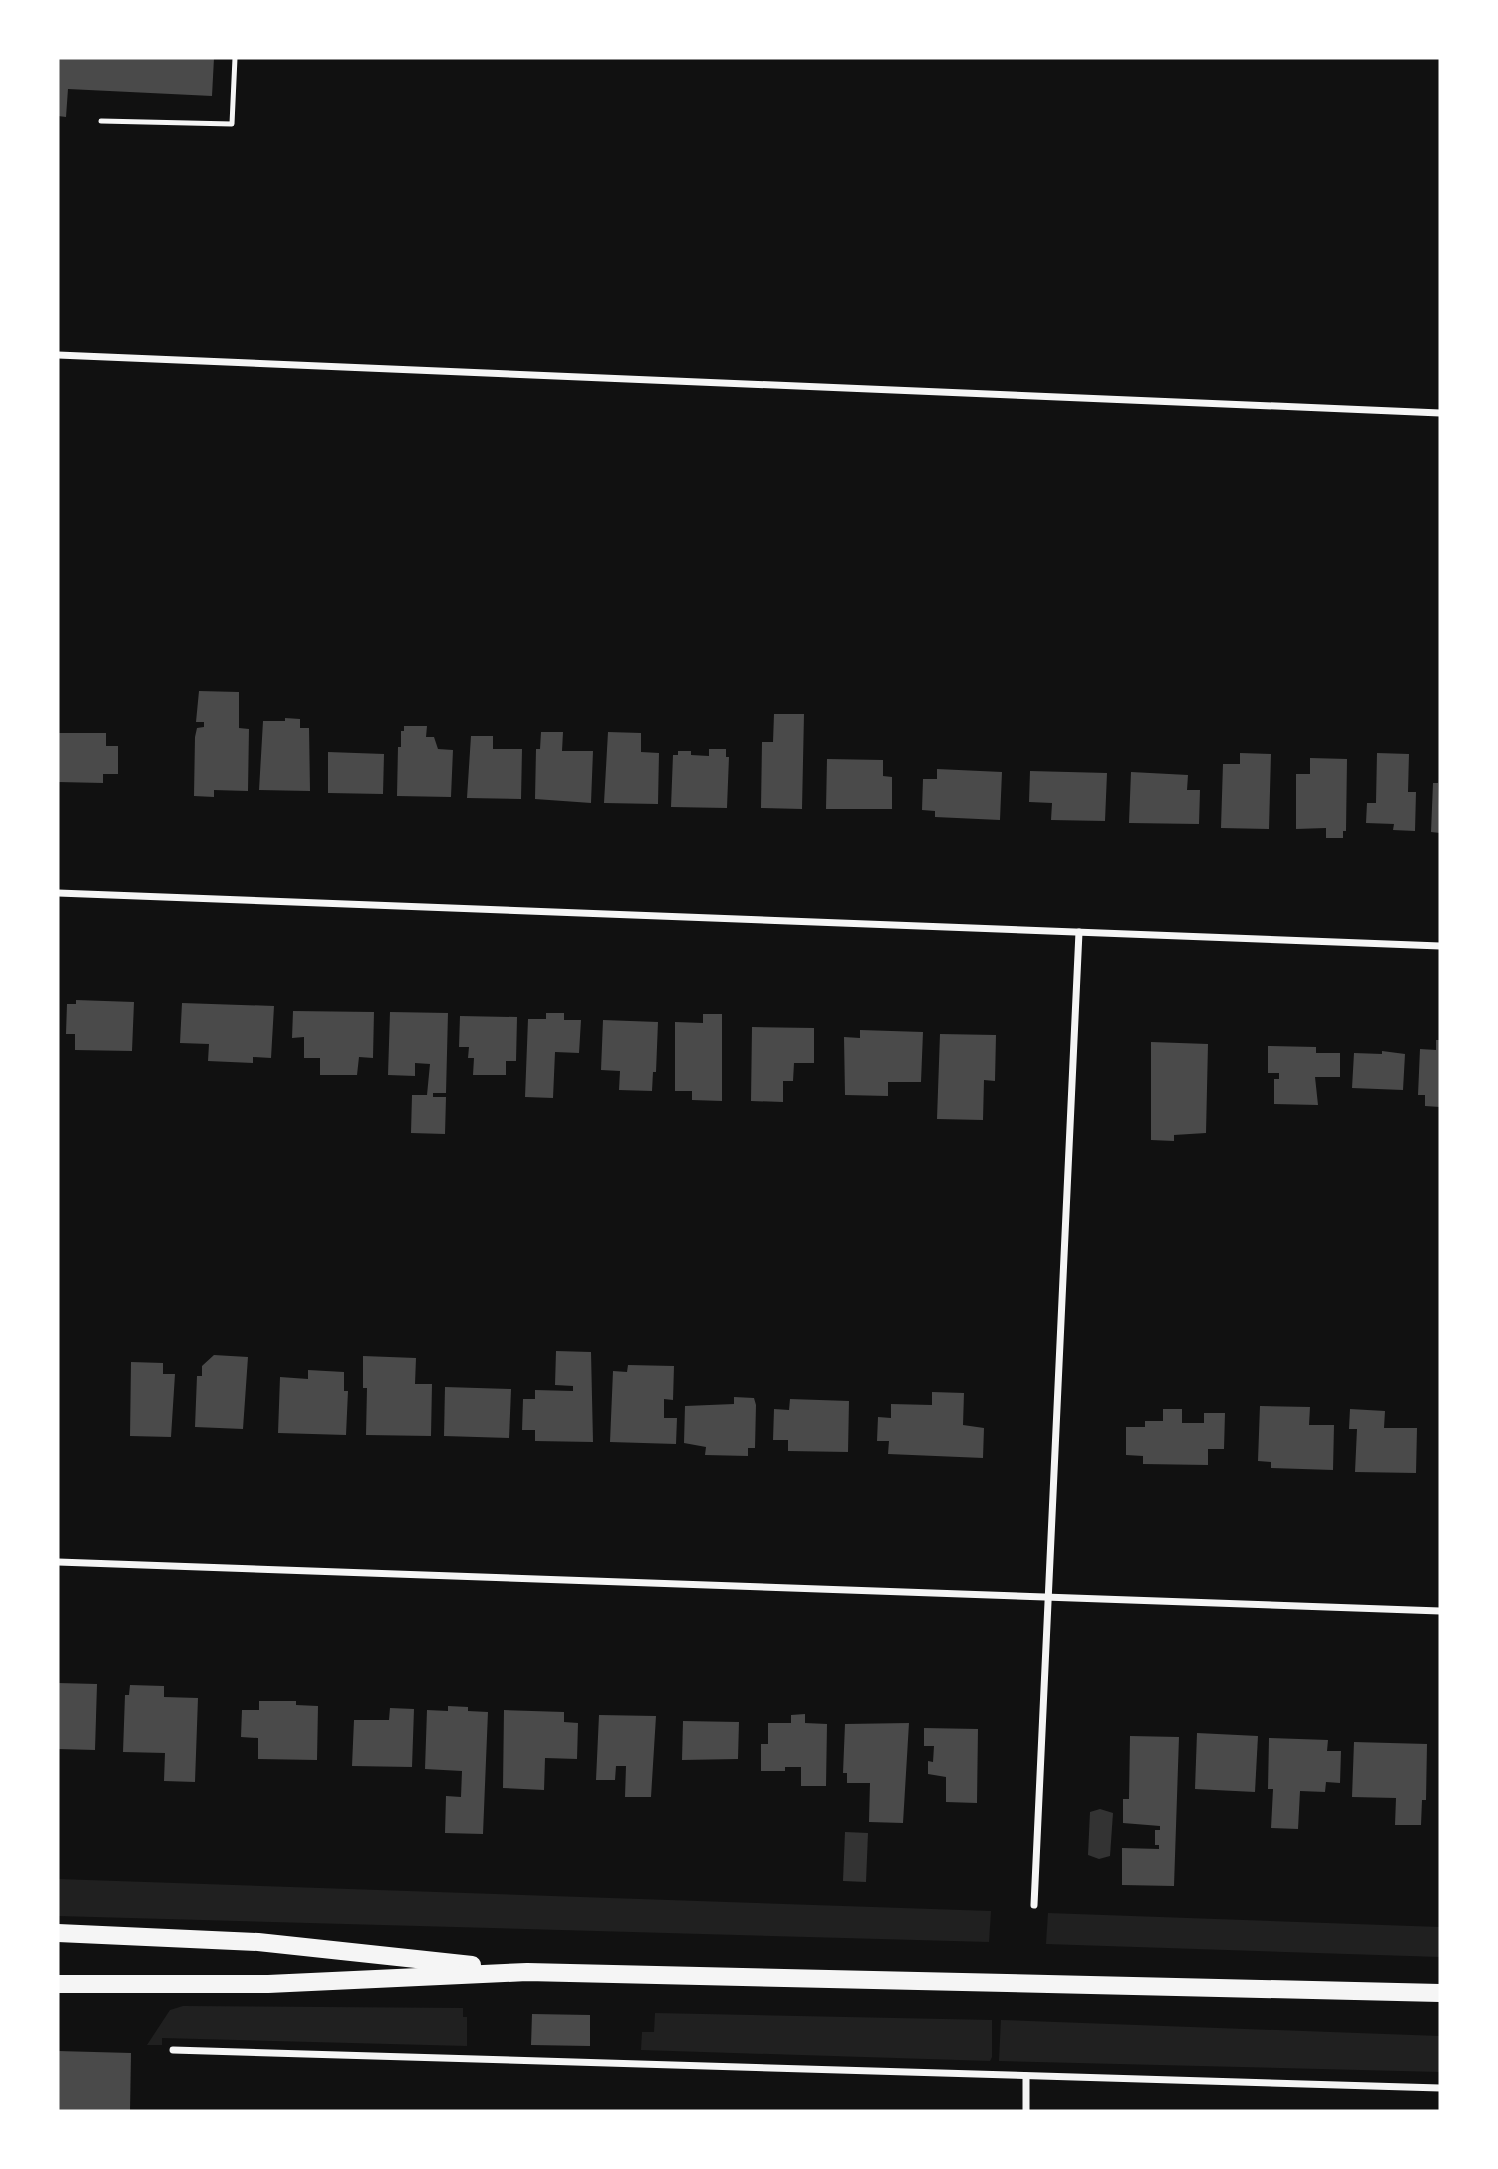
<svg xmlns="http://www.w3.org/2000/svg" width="1498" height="2169" viewBox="0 0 1498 2169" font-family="Karla,sans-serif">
<rect width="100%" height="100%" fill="#111"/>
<g fill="#202020">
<path d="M58 1879 991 1911 989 1942 58 1916Z"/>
<path d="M1048 1913 1440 1927V1957L1046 1944Z"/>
<path d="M183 2006 463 2008V2017H467V2046L162 2038V2045H147L170 2010Z"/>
<path d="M655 2013 992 2020V2057L990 2061 641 2050 642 2032H654Z"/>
<path d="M1001 2020 1440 2036V2072L999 2061Z"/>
</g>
<g fill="#333">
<path d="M1100 1809 1113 1813 1110 1856 1099 1859 1088 1855 1090 1812Z"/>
<path d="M845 1832 868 1833 866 1882 843 1881Z"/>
</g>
<g fill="#4a4a4a">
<path d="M58 58H214L212 96 68 89 66 117 58 116Z"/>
<path d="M199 691 239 692V728L249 729 248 791 214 790V797L194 796 195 737 197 728 204 727V722H196Z"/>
<path d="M774 714H804L802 809 761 808 762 742H773Z"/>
<path d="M285 718 300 719V728H309L310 791 259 790 263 721H285Z"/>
<path d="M404 726H427L426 737H434L438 749 453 750 451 797 397 796 398 747H401V731H404Z"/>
<path d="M541 732H563L562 751H593L591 803 535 799 536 749H540Z"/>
<path d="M608 732 641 733V752L659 753 658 804 604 803Z"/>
<path d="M59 733H106V746H118V774H103V783L58 782Z"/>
<path d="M471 736H493V749H522L521 799 467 798Z"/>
<path d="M709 749H726V757H729L727 808 671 807 673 755H678V751H691V755L709 756Z"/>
<path d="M328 752 384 754 383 794 328 793Z"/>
<path d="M1240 753 1271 754 1269 829 1221 828 1223 764H1240Z"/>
<path d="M1377 753 1409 754 1408 792H1416L1415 831 1393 830 1394 824 1366 823 1367 803H1376Z"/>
<path d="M1310 758 1347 759 1346 831H1343V838H1326V828L1296 829V774H1310Z"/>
<path d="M827 759 883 760V776L892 777V809H826Z"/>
<path d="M937 769 1002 772 1000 820 935 817V811L922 810 923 779H937Z"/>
<path d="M1030 771 1107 773 1105 821 1051 820 1052 803 1029 802Z"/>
<path d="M1131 772 1188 775 1187 790H1200L1199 824 1129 823Z"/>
<path d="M1438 778 1440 833 1431 832 1433 783H1438Z"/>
<path d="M76 1000 134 1002 132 1051 75 1050V1034H66L67 1004H76Z"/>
<path d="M182 1003 274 1006 271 1058 253 1057V1063L208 1061 209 1044 180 1043Z"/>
<path d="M293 1011 374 1012 373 1058 359 1057 357 1075H320V1058H304V1037L292 1038Z"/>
<path d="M390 1012 448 1013 446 1093H433V1097H446L445 1134 411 1133 412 1095H427L430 1064 415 1063V1076L388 1075Z"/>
<path d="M546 1013H564V1020H581L579 1053 555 1052 553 1098 525 1097 528 1019H546Z"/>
<path d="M703 1014H722V1101L692 1100V1091H675V1022L703 1023Z"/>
<path d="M460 1016 517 1017 516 1061H506V1075H473L474 1058H468L469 1047H459Z"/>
<path d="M603 1020 658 1022 656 1072H653L652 1091 619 1090 620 1071 601 1070Z"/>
<path d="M752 1027 814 1028V1063H794L793 1081H783V1102L751 1101Z"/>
<path d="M860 1030 923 1032 921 1082H888V1096L845 1095 844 1037 860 1038Z"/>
<path d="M940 1034 996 1035 995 1081 984 1080 983 1120 937 1119Z"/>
<path d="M1436 1040H1440V1107L1425 1106V1095H1418L1420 1049 1436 1050Z"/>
<path d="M1151 1042 1208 1044 1206 1133 1174 1135V1141L1151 1140Z"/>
<path d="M1268 1046 1316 1047V1053H1340V1077H1315L1318 1105 1274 1104V1079H1279V1073H1268Z"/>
<path d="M1382 1051 1405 1054 1403 1090 1352 1088 1354 1053 1382 1054Z"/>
<path d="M556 1351 591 1352 593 1442 535 1441V1430H522L523 1399H535V1390L573 1391V1386L555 1385Z"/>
<path d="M214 1355 248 1357 243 1429 195 1427 197 1376H202V1366Z"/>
<path d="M363 1356 416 1358 415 1384H432L431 1436 366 1435 367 1388H363Z"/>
<path d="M131 1362 163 1363V1374H175L171 1437 130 1436Z"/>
<path d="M628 1365 674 1366 673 1400 664 1399V1418H677L676 1444 610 1442 613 1371 627 1372Z"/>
<path d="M308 1370 344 1372V1391H348L346 1435 278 1433 280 1377 308 1379Z"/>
<path d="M445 1387 511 1389 509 1438 444 1436Z"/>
<path d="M932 1392 964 1393 963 1425 984 1428 983 1458 888 1454 889 1441H877L878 1417 891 1418V1404L932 1405Z"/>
<path d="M734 1397 754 1398 756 1405 755 1448H748V1456L705 1455 706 1447 684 1443 685 1406 734 1404Z"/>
<path d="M790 1399 849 1401 848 1452 788 1451V1440H773L774 1409 789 1410Z"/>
<path d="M1260 1406 1310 1407 1309 1425H1334L1333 1470 1271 1468V1462L1258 1461Z"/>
<path d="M1163 1409H1182V1423H1204V1413H1225L1224 1449H1208V1465L1143 1464V1456L1126 1455V1427H1145V1421H1163Z"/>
<path d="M1350 1409 1385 1411 1384 1428H1417L1416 1473 1355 1472 1357 1429H1349Z"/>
<path d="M58 1683 97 1684 95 1750 58 1749Z"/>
<path d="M130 1685 164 1686V1697L198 1698 195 1782 164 1781 165 1753 123 1752 125 1695H129Z"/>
<path d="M259 1701H296V1705L318 1706 317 1760 258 1759V1738L241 1737 242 1710H259Z"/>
<path d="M448 1706 468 1707V1711L488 1712 483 1834 445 1833 446 1796 461 1797 462 1771 425 1769 427 1710 448 1711Z"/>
<path d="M390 1708 414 1709 412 1767 352 1766 354 1720H389Z"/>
<path d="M504 1710 564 1712V1722L578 1723 577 1759 545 1758 544 1790 503 1788Z"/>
<path d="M805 1714V1723L827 1724 826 1786H801V1767H785V1771H761V1744H768V1723H791V1715Z"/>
<path d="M599 1715 656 1716 651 1797H625L626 1766H616L615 1780H596Z"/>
<path d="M683 1721 739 1722 738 1759 682 1760Z"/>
<path d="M909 1723 903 1823 869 1822 870 1783H847V1773H843L845 1724Z"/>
<path d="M924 1728 978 1729 977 1803 946 1802V1777L928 1774V1761L933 1762 934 1746H924Z"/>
<path d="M1197 1733 1258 1736 1255 1792 1195 1789Z"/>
<path d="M1130 1736 1179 1737 1174 1886 1122 1885V1848L1159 1849V1845H1155V1830H1160V1826L1123 1823V1799H1129Z"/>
<path d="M1269 1738 1328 1740 1327 1751H1341L1340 1783 1326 1782 1325 1792 1300 1791 1298 1829 1271 1828 1273 1789H1268Z"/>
<path d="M1354 1742 1427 1744 1426 1800H1422L1421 1825H1395L1396 1798 1352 1797Z"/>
<path d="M532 2014 590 2015V2046L531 2045Z"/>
<path d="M58 2051 131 2053 130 2111H58Z"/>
</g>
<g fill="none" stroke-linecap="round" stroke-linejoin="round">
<path stroke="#f5f5f5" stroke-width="5" d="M101 121 232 124 235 58"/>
<g stroke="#f5f5f5" stroke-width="7">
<path d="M58 355 1440 413"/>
<path d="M58 893 1440 946"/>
<path d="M58 1562 1440 1611"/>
<path d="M1034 1905 1079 932"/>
<path d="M173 2050 1440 2088"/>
<path d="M1026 2111V2076"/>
</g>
<g stroke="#f5f5f5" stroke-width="18">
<path d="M58 1933 258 1942 472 1965"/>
<path d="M58 1984H268L527 1972 1440 1993"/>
</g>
</g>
<rect width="1498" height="2169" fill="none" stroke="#ffffff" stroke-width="119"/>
</svg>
